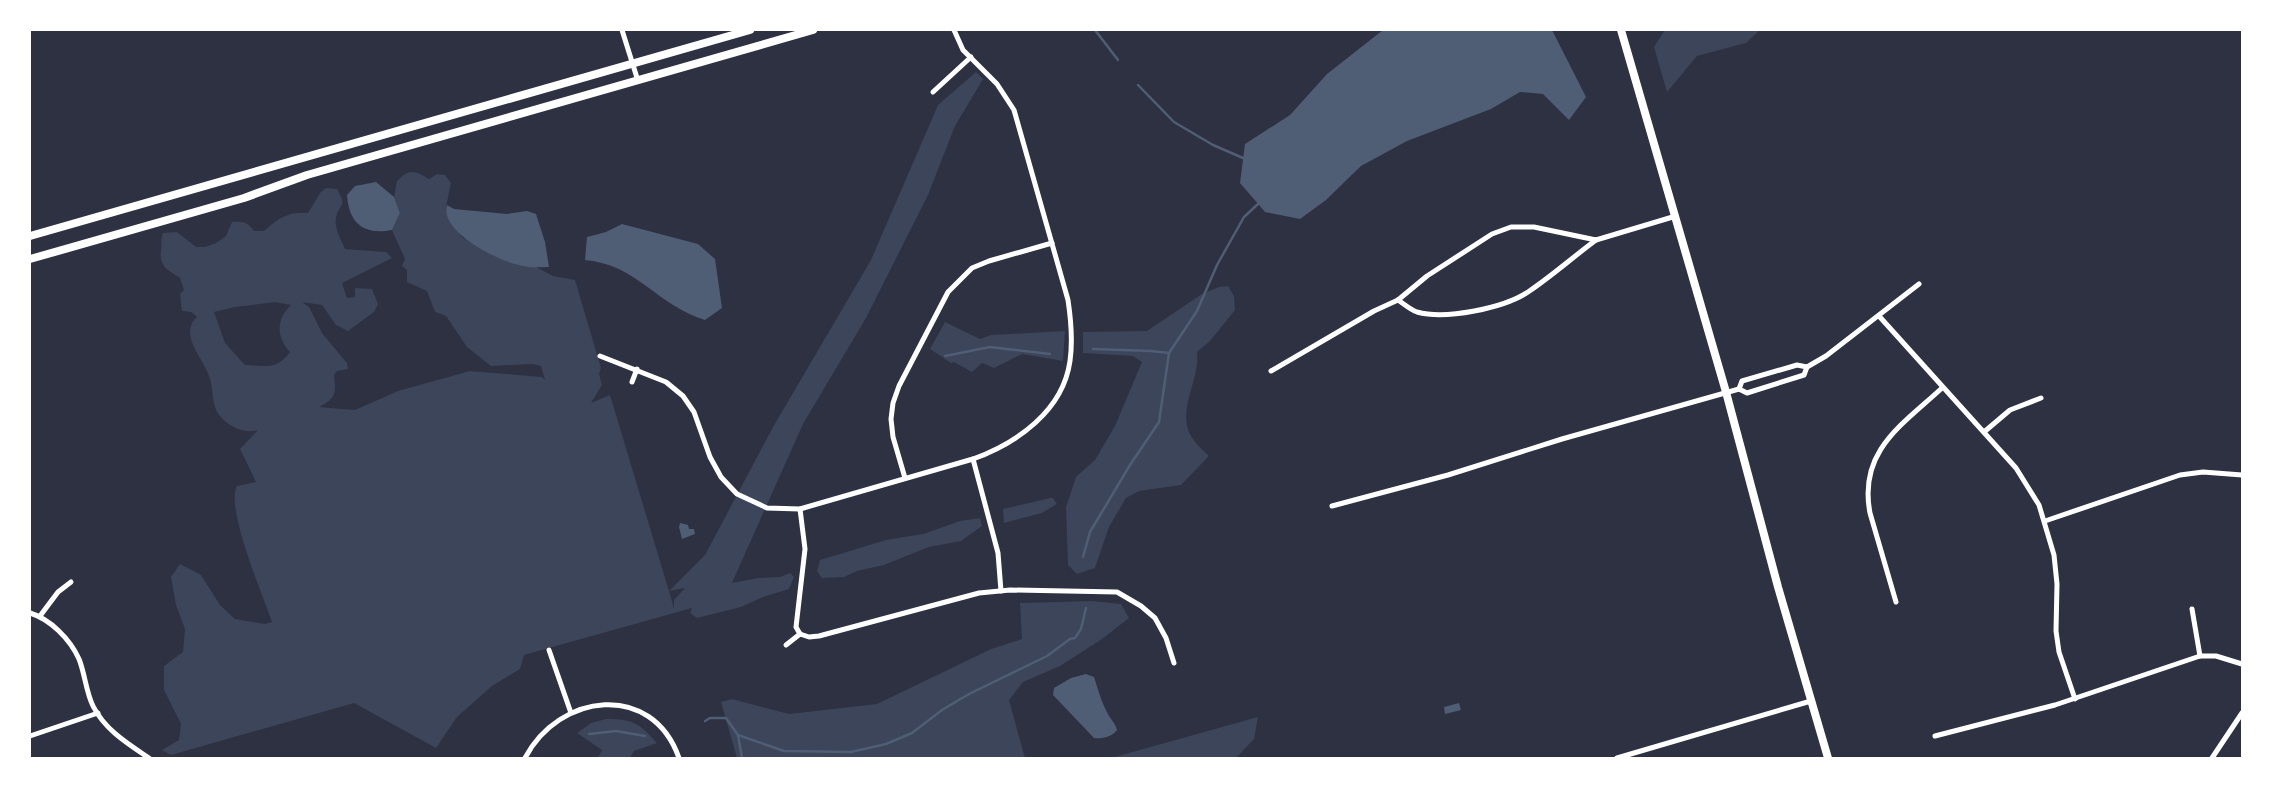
<svg xmlns="http://www.w3.org/2000/svg" width="2272" height="788" viewBox="0 0 2272 788" font-family="Poppins,sans-serif">
<rect width="100%" height="100%" fill="#2d3142"/>
<g fill="#3c4559" fill-rule="evenodd">
<path d="M1665 30H1760L1746 43 1697 56 1667 92 1654 47Z"/>
<path d="M976 72 983 79 955 126 928 195 866 318 803 424 732 583 758 578 780 577 790 573 794 577 789 589 763 597 741 607 697 618 690 613 692 608 524 655 520 669 492 686 457 717 436 748 354 703 171 755 162 750 179 740 181 724 164 690V666L183 652 185 629 176 605 171 577 180 564 201 575 220 605 235 619 265 624 272 622C263 596 225 507 237 486L256 482 240 449 258 430C243 435 223 424 216 410 212 400 213 386 209 376 203 358 178 334 197 317L191 312 182 311 180 294 184 290 180 278C167 270 159 266 161 250 162 243 160 240 163 233L177 232 196 247H205L216 243 226 236 232 222C243 221 248 222 254 231H264C277 219 288 211 308 213L320 193 326 188 337 189C348 208 339 202 336 218 334 228 341 239 345 249L386 252 392 258 342 283 347 298 355 297V288L372 289 378 304 374 312 348 331 336 325 322 305 302 302 309 307 322 333 347 363 348 369 337 371 334 375C336 394 336 398 319 407L355 410 398 391 470 371 542 377 545 380 541 366 533 364 491 366 467 347 446 316 435 312 427 291 407 282V270L402 266 405 259 392 230 400 213 394 197 397 181C410 168 415 171 429 179L437 174 445 175 451 183 446 207 449 218 462 237 487 252 521 266 536 267 553 276 575 280 601 368 599 374 602 385 591 403 610 395 669 591 705 555 773 427 871 260 938 105ZM275 302 291 305C276 319 276 337 290 352 277 370 266 366 245 365L225 343 214 312 235 307ZM685 588 674 600V609L669 591Z"/>
<path d="M1228 286 1234 296 1235 310 1210 341 1197 352C1201 380 1174 412 1193 439 1197 445 1204 451 1209 456L1181 485 1139 491 1126 498 1109 527 1095 568 1077 574 1068 565 1066 507 1076 477 1095 460 1115 426 1142 362 1133 356 1083 353V332L1147 331 1202 294 1219 287Z"/>
<path d="M945 322 980 339 991 335 1065 331 1063 361 1022 354 994 368 982 363 972 372 954 362 951 363 930 349Z"/>
<path d="M1050 498H1053L1057 504 1042 513 1004 523 1003 509Z"/>
<path d="M980 518 982 526 961 541 929 547 884 565 857 571 844 577 822 578 817 571 820 560 886 540 923 534 960 521Z"/>
<path d="M1092 601 1121 604 1129 618 1102 639 1060 666 1023 682 1009 700 1025 758H737L721 702 732 699 789 714 877 704 991 649 1022 639 1020 603Z"/>
<path d="M1258 717 1254 739 1236 758H1111Z"/>
<path d="M606 719C633 719 639 723 657 743L634 751 630 758H598L602 750 577 733 591 723Z"/>
</g>
<g fill="#4f5d75">
<path d="M1383 30H1552L1586 97 1569 120 1543 94 1520 92 1491 109 1407 141 1361 166 1326 200 1300 219 1265 212 1240 183 1245 144 1290 115 1327 74Z"/>
<path d="M376 182 394 197 400 213 392 230C365 235 349 225 347 195L355 186Z"/>
<path d="M447 205 454 209 507 214 527 211 536 214 545 242 549 267C540 267 531 268 522 266 500 262 439 232 447 205Z"/>
<path d="M622 224 698 244 715 259 722 308 705 320C658 306 636 264 585 260L587 237 606 232Z"/>
<path d="M680 523 688 525 689 529H694L695 534 682 539 679 527Z"/>
<path d="M1086 674 1094 677C1098 689 1101 701 1107 712 1110 719 1115 722 1117 730 1112 737 1102 739 1094 738L1053 695 1054 688 1071 678Z"/>
<path d="M1459 703 1461 710 1445 714 1444 707Z"/>
</g>
<g fill="none" stroke-linecap="round" stroke-linejoin="round">
<g stroke="#4f5d75" stroke-width="2.5">
<path d="M1095 30 1118 60"/>
<path d="M1138 85 1174 122 1213 145 1243 158"/>
<path d="M1093 349 1151 351 1169 353"/>
<path d="M945 356 990 347 1050 354"/>
<path d="M1083 557 1090 532 1130 465 1159 422 1169 353 1197 311 1217 265 1244 217 1258 204"/>
<path d="M705 721 710 718H726L738 735"/>
<path d="M589 734 616 731 645 736"/>
<path d="M742 758 738 735 784 751 851 752 886 744 912 733 942 710 969 694 1047 656 1070 639 1075 638 1081 629 1086 608"/>
</g>
<g stroke="#fff" stroke-width="5">
<path d="M622 30 638 81"/>
<path d="M954 30 963 50 997 84 1014 110 1068 300C1071 320 1073 340 1070 361 1063 411 1017 443 973 459L998 553 1001 591"/>
<path d="M933 92 971 57"/>
<path d="M1398 300C1404 304 1411 310 1417 312 1446 320 1504 308 1528 292 1552 276 1573 257 1596 240"/>
<path d="M1879 316 2016 468 2039 505 2054 555 2057 584 2056 631 2059 652 2075 699"/>
<path d="M600 356 666 382 683 396 694 412 710 457 721 477 737 494 767 508 800 509 973 459"/>
<path d="M1271 371 1374 311 1398 300 1427 276 1492 234 1511 227H1534L1596 240 1676 216"/>
<path d="M632 382 637 369"/>
<path d="M1739 389 1747 393 1804 375 1807 367 1826 356 1919 284"/>
<path d="M1739 389 1742 381 1797 365 1807 367"/>
<path d="M1984 432 2010 410 2041 398"/>
<path d="M905 478 893 437 891 419 893 403 899 386 948 292 972 268 989 261 1052 243"/>
<path d="M1332 506 1448 475 1562 439 1739 389"/>
<path d="M800 509 805 549 796 627 800 634"/>
<path d="M2045 521 2180 475 2203 472 2242 475"/>
<path d="M1896 602 1870 513C1858 451 1902 425 1942 388"/>
<path d="M2192 609 2200 656"/>
<path d="M30 613C50 619 70 639 79 659 85 674 86 692 93 706 105 730 128 744 149 758"/>
<path d="M40 616 58 592 71 582"/>
<path d="M800 634 809 637 819 636 979 593 1010 590 1117 592 1141 606 1155 618 1166 638 1174 663"/>
<path d="M786 645 800 634"/>
<path d="M549 650 571 713"/>
<path d="M30 736 98 713"/>
<path d="M1935 736 2055 705 2200 656H2216L2242 664"/>
<path d="M525 758C559 693 652 681 679 758"/>
<path d="M1617 758 1811 701"/>
<path d="M2212 758 2242 713"/>
</g>
<g stroke="#fff" stroke-width="8">
<path d="M1621 30 1726 392 1778 587 1828 758"/>
<path d="M30 236 750 30"/>
<path d="M30 259 244 198 307 175 813 30"/>
</g>
</g>
<rect width="2272" height="788" fill="none" stroke="#ffffff" stroke-width="62"/>
</svg>
